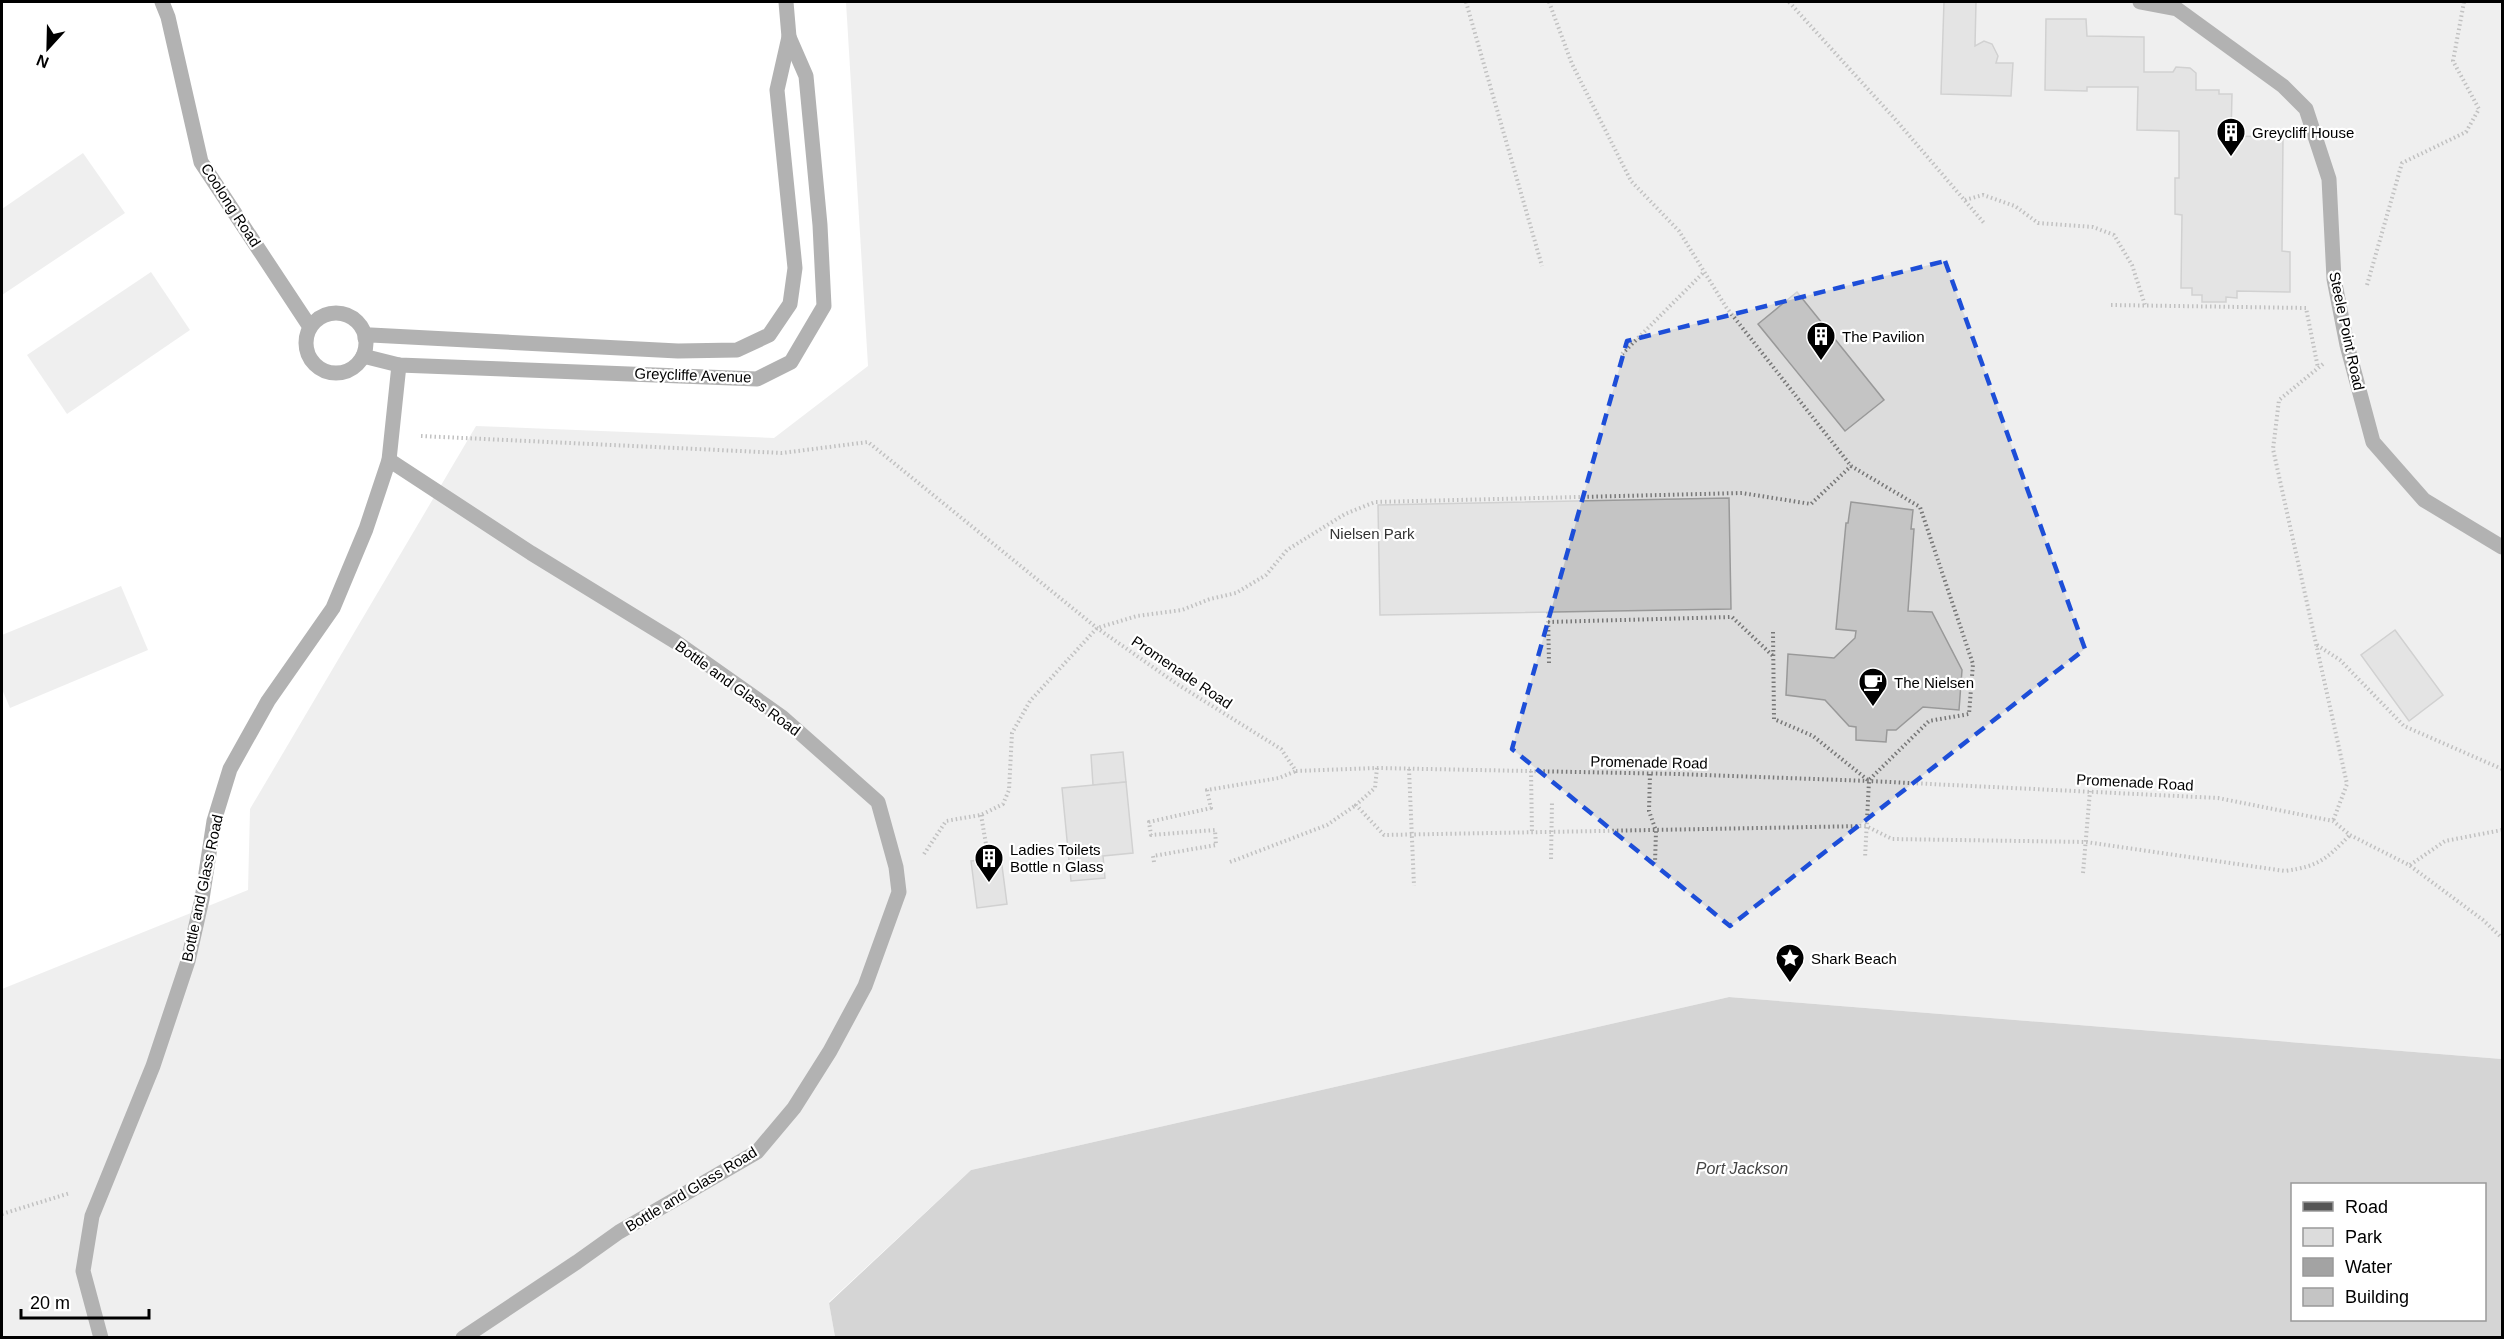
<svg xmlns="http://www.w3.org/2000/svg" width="2504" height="1339" viewBox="0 0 2504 1339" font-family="Arial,sans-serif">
<rect width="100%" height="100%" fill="#fff"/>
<g fill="#dcdcdc">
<path d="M846 2H2502V1059L1729 997 971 1170 829 1302 835 1337 2 1338V989L248 890 250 809 476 426 774 438 868 366Z"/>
<path d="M83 153 125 213 2 295V209Z"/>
<path d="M151 272 190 330 67 414 27 355Z"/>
<path d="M121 586 148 650 10 708 2 689V635Z"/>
</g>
<path fill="#a3a3a3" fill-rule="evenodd" d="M1729 997 2502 1059V1337H835L829 1303 971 1170ZM2292 1184H2484V1320H2292Z"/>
<g fill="#c4c4c4" stroke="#999" stroke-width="1.5">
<path d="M1944 2H1976L1975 46 1984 41 1992 44 1998 56 1996 63H2013L2011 96 1941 94Z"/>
<path d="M2046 19H2086L2087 36 2144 37V72H2173L2176 67 2190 68 2196 73V90H2219V94H2232L2231 136 2283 137 2282 251 2290 252V292L2237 291V298L2226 297V302H2202V295H2192V288H2181L2182 215 2175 214V178H2179V131L2137 130 2138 87H2087V91L2045 90Z"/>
<path d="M1797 292 1884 400 1845 431 1758 324Z"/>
<path d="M1729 498 1731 609 1380 615 1378 505Z"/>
<path d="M1851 502 1913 510 1911 529H1914L1908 611 1932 612 1962 670 1959 710 1923 707 1896 730H1887L1886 742 1856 740V727L1849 726 1825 700 1786 695 1788 654 1834 658 1855 638 1856 631 1836 629 1846 523H1848Z"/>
<path d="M2395 630 2443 695 2409 721 2361 655Z"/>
<path d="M1123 752 1126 782 1093 785 1091 755Z"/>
<path d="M1126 782 1133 853 1103 856 1105 878 1071 881 1062 788Z"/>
<path d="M1001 858 1007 904 977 908 971 861Z"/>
</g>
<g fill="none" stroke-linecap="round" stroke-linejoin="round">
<g stroke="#777" stroke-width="4" stroke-dasharray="1.5 3" stroke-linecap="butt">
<path d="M1466 2 1542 266"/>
<path d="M1549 2 1572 64 1631 181 1679 231 1726 307 1851 466 1920 507 1973 664 1969 714 1929 721 1869 780"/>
<path d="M1789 2 1895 119 1984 223"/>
<path d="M1965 200 1983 195 2015 206 2038 223 2093 227 2114 235 2132 265 2145 305"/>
<path d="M2367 285 2402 163 2466 132 2479 109 2453 61 2464 2"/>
<path d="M2111 305 2306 308 2318 368"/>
<path d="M1622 354 1704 272"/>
<path d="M2323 364 2279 400 2273 449 2347 784 2333 821"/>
<path d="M421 436 782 453 868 442 1097 628 1177 684 1281 749 1296 771 1377 768 1678 774 1869 781 2218 798 2333 821 2350 835 2409 865 2483 920 2502 938"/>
<path d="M1548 612 1549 663"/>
<path d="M1548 622 1732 617 1773 656"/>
<path d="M1773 632 1774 719 1813 736 1869 781 1865 858"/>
<path d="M2317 645 2340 660 2404 726 2502 769"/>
<path d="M1377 768 1375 788 1356 805 1384 835 1866 826 1892 839 2086 842 2285 871C2320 866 2326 859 2350 835"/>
<path d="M1409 769 1414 886"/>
<path d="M1531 771 1532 833"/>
<path d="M1650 774 1649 811 1656 831 1655 863"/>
<path d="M981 815 988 856"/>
<path d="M924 854 946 821 981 815 1003 804 1009 790 1012 733 1030 701 1097 628 1137 616 1182 610 1210 599 1236 593 1266 575 1287 550 1345 514 1375 502 1742 493 1811 504 1851 466"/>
<path d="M1551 859 1552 802"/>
<path d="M1154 862 1153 856 1216 845 1215 830 1151 835 1149 822 1211 808 1207 790 1279 778 1296 771"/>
<path d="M1230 862 1327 825 1356 805"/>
<path d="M2410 865 2445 841 2502 830"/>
<path d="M2083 873 2090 791"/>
<path d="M2 1214 70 1193"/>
</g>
<g stroke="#555" stroke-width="15">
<path d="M162 2 168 17 201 162 310 327"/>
<path d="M2140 2 2177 9 2283 86 2306 109 2329 179 2334 279 2347 345 2373 442 2424 500 2502 547"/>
<circle cx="336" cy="343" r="30"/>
<path d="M365 338 371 335 678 351 737 350 769 335 790 304 795 268 777 90 789 37 786 2"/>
<path d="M363 356 399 365 757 379 791 362 824 306 820 225 806 76 789 37"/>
<path d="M389 460 531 553 676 642 782 717 878 802 896 867 899 892 865 986 830 1051 794 1108 757 1152 619 1232 577 1262 463 1338"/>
<path d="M101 1338 83 1271 92 1216 153 1066 188 961 202 899 214 821 230 769 268 701 333 608 366 529 389 460 399 365"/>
</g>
</g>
<path d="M0 0H2504V1339H0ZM1945 261 2085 649 1730 926 1512 749 1627 341Z" fill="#fff" fill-opacity=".55" fill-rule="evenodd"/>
<path fill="none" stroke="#1d4ed8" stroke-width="4.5" stroke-dasharray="12 8" stroke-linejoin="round" d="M1945 261 2085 649 1730 926 1512 749 1627 341Z"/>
<defs>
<g id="building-pin" transform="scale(1.5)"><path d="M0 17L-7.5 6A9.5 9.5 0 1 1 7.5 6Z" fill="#000" stroke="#fff"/><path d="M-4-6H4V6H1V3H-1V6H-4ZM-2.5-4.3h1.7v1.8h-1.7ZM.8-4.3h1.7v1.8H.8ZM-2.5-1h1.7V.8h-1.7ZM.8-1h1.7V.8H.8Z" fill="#fff"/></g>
<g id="cafe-pin" transform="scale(1.5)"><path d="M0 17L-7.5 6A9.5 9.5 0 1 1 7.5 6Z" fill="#000" stroke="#fff"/><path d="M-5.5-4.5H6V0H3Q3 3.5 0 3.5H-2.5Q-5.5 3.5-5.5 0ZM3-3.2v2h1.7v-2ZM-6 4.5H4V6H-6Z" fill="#fff"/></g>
<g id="sight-pin" transform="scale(1.5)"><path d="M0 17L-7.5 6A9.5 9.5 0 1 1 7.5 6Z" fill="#000" stroke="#fff"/><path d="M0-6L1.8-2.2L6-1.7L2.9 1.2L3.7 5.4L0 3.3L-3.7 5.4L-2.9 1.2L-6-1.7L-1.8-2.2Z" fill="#fff"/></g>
</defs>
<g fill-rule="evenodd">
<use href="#building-pin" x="2231" y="132"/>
<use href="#building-pin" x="1821" y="336"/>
<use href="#cafe-pin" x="1873" y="682"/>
<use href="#building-pin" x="989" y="858"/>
<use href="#sight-pin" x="1790" y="958"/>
</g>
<g text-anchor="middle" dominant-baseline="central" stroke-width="4.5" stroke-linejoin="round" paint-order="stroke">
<g font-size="15" fill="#000" stroke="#fff" text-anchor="start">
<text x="2252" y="132">Greycliff House</text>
<text x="1842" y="336">The Pavilion</text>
<text x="1894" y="682">The Nielsen</text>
<text x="1010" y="849">Ladies Toilets<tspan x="1010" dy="17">Bottle n Glass</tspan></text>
<text x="1811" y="958">Shark Beach</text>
</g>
<g font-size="15" fill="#000" stroke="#fff">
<text transform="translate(231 205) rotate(57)">Coolong Road</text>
<text transform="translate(2347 331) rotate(78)">Steele Point Road</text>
<text transform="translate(693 375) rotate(2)">Greycliffe Avenue</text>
<text transform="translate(1182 672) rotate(34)">Promenade Road</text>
<text transform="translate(738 688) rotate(36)">Bottle and Glass Road</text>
<text transform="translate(1649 762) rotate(1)">Promenade Road</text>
<text transform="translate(2135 782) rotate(3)">Promenade Road</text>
<text transform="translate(202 888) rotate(-78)">Bottle and Glass Road</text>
<text transform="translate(691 1189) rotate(-31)">Bottle and Glass Road</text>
</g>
<g font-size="15" fill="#333" stroke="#fff">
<text x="1372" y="533">Nielsen Park</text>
</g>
<g font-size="16" font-style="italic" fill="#444" stroke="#fff">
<text x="1742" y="1168">Port Jackson</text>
</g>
</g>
<rect width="2504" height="1339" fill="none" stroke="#000000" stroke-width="6"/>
<rect x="2291" y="1183" width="195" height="138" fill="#ffffff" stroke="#999999" stroke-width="1.5"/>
<rect x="2303" y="1202" width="30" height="9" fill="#555555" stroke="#999999" stroke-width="1.5"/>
<text x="2345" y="1213" font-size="18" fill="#000000">Road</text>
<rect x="2303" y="1228" width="30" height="18" fill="#dcdcdc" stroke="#999999" stroke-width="1.5"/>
<text x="2345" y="1243" font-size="18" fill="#000000">Park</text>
<rect x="2303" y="1258" width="30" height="18" fill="#a3a3a3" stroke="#999999" stroke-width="1.5"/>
<text x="2345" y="1273" font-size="18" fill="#000000">Water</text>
<rect x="2303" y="1288" width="30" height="18" fill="#c4c4c4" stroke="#999999" stroke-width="1.5"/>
<text x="2345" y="1303" font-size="18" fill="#000000">Building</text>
<g transform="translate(48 48) rotate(202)" stroke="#ffffff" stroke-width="4.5" paint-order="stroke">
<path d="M0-4.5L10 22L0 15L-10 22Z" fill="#000000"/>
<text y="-9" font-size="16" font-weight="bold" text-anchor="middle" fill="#000000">N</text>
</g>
<path d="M21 1309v9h128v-9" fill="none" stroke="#000000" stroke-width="3"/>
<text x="30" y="1309" font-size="18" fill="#000000" stroke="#ffffff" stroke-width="4.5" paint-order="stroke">20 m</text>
</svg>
